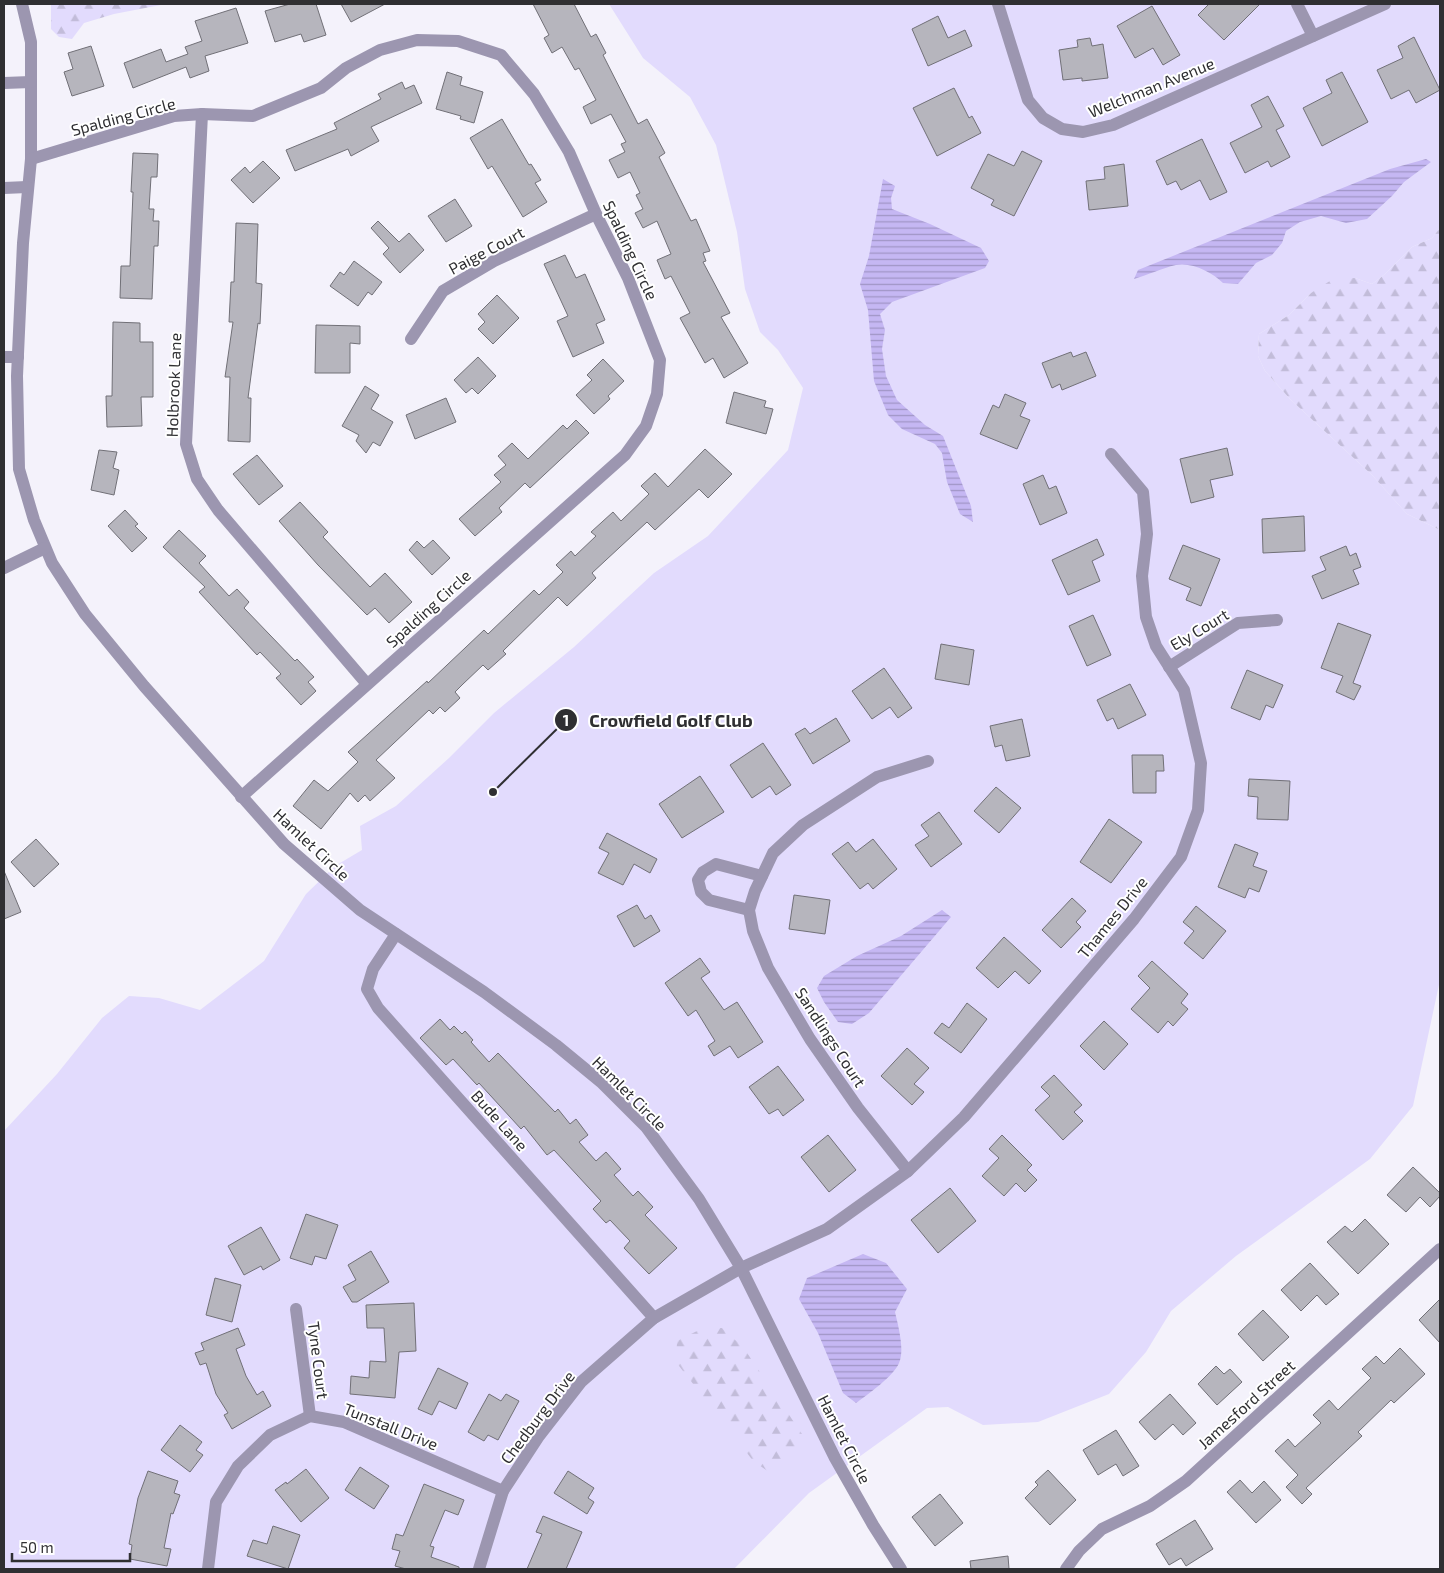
<svg xmlns="http://www.w3.org/2000/svg" width="1444" height="1573" viewBox="0 0 1444 1573" font-family="'Exo 2',sans-serif">
<defs>
<pattern id="forest-firs" width="22" height="20" patternUnits="userSpaceOnUse" patternTransform="scale(1.25)"><rect width="22" height="20" fill="#e2dbfd"/><path d="M5 1l3.5 6h-7zM16 11l3.5 6h-7z" fill="#c2bcd9"/></pattern>
<pattern id="water-rules" width="6" height="5" patternUnits="userSpaceOnUse" patternTransform="scale(1.25)"><rect width="6" height="5" fill="#c5b7f3"/><path d="M0 2.5h6" fill="none" stroke="#a095c5"/></pattern>
</defs>
<rect width="100%" height="100%" fill="#f4f2fb"/>
<path fill="#e2dbfd" d="M609 4H1440V228L1432 238 1412 247 1385 274 1372 284 1355 278 1311 293 1289 315 1259 334 1258 356 1265 371 1290 399 1372 475 1407 514 1440 530V980L1413 1106 1370 1159 1236 1256 1171 1311 1146 1352 1109 1394 1038 1422 983 1425 948 1407 927 1408 809 1493 734 1569H4V1131L57 1074 102 1018 129 996 159 998 200 1010 264 961 306 894 335 866 362 850 360 826 396 806 449 758 494 713 574 647 654 573 708 536 788 450 803 388 778 350 760 332 745 289 737 232 716 145 690 97 643 58Z"/>
<g fill="url(#forest-firs)">
<path d="M51 4H166L114 14 84 23 72 39 59 37 51 29Z"/>
<path d="M1440 228V530L1407 514 1372 475 1290 399 1265 371 1258 356 1259 334 1289 315 1311 293 1333 279 1355 278 1372 284 1385 274 1412 247 1432 238Z"/>
<path d="M722 1328 743 1347 802 1434 793 1461 774 1475 754 1462 676 1362 677 1341 701 1329Z"/>
</g>
<g fill="url(#water-rules)">
<path d="M1426 159 1431 162 1404 182 1392 196 1367 219 1346 223 1321 216 1300 222 1286 231 1282 243 1272 255 1256 263 1238 284 1223 283C1212 272 1192 262 1176 265 1162 268 1148 275 1134 279L1138 270 1390 169Z"/>
<path d="M883 179 895 186 891 198 892 209 930 224 981 248 989 261 985 268 892 302 880 314 885 330 882 349 886 376 897 400 925 425 943 436 971 506 973 522 960 514 947 482 942 453 935 444 902 429 888 415 874 381 868 310 860 284 869 256Z"/>
<path d="M942 910 951 917 869 1013 852 1024 838 1022 824 1002 817 988 824 976 857 956 901 936Z"/>
<path d="M863 1254 886 1263 907 1289 895 1312C898 1325 905 1350 899 1363 894 1376 867 1395 856 1403L843 1393 818 1333 799 1299 807 1278Z"/>
</g>
<g fill="#b6b5bd" stroke="#717077">
<path d="M290 4H316L326 35 304 42 301 34 275 42 265 11Z"/>
<path d="M341 4H385L351 22Z"/>
<path d="M533 4H574L591 37 596 34 606 53 603 55 638 124 647 119 665 153 659 157 691 221 696 219 710 251 703 253 706 261 703 262 730 313 721 317 748 363 724 378 713 358 705 363 680 318 690 313 671 276 665 279 657 260 671 254 657 221 643 228 635 213 643 209 636 195 640 193 630 172 618 178 609 160 625 152 621 144 626 142 611 114 591 124 583 107 596 100 579 68 575 70 562 47 552 53 544 38 549 35Z"/>
<path d="M1209 4H1260L1224 40 1198 15Z"/>
<path d="M1152 6 1180 55 1163 65 1153 48 1135 58 1117 26Z"/>
<path d="M236 8 248 43 205 56 209 71 190 78 186 67 133 88 124 63 161 49 166 62 188 54 185 47 202 41 195 21Z"/>
<path d="M938 16 948 38 965 30 972 46 928 66 912 29Z"/>
<path d="M1414 37 1440 90 1416 103 1409 90 1391 99 1377 70 1403 58 1398 46Z"/>
<path d="M1090 38 1092 46 1103 44 1108 78 1082 81V78L1063 80 1059 50 1078 47 1077 40Z"/>
<path d="M91 46 104 86 72 96 64 72 73 69 68 53Z"/>
<path d="M447 72 462 77 460 85 483 92 474 123 460 119 461 116 436 109Z"/>
<path d="M1342 72 1368 122 1322 146 1303 108 1332 93 1326 80Z"/>
<path d="M402 82 405 89 414 85 422 103 371 127 379 141 351 156 348 149 295 171 286 150 337 129 334 123 381 99 378 94Z"/>
<path d="M954 88 969 118 972 116 981 133 937 156 913 108Z"/>
<path d="M1268 96 1284 126 1276 130 1290 157 1271 167 1268 161 1245 173 1230 143 1262 127 1251 105Z"/>
<path d="M502 119 529 165 531 164 541 180 535 183 547 202 523 217 492 166 488 169 470 138Z"/>
<path d="M1202 139 1227 192 1210 200 1200 180 1181 190 1176 181 1167 185 1156 161Z"/>
<path d="M1022 151 1042 161 1014 216 991 205 994 200 971 188 988 154 1014 166Z"/>
<path d="M133 153 158 154 157 177H151L149 209H154L153 221H159L158 246H154L152 299 120 298 121 266H130L133 192H131Z"/>
<path d="M263 161 280 178 253 203 231 180 245 167 250 173Z"/>
<path d="M1124 164 1128 206 1089 210 1086 181 1105 179 1104 167Z"/>
<path d="M455 199 472 226 446 242 428 216Z"/>
<path d="M378 221 399 242 409 233 424 250 400 273 383 254 389 248 371 228Z"/>
<path d="M236 223 258 224 256 283 262 284 260 324 258 323 248 398H251L250 442 228 441 230 377H225L233 322H229L231 282H234Z"/>
<path d="M565 255 576 278 585 274 605 320 596 324 604 343 573 357 557 321 568 316 544 264Z"/>
<path d="M354 261 382 282 372 295 368 292 358 306 330 286 340 272 344 275Z"/>
<path d="M497 295 519 318 493 344 478 329 485 322 478 314Z"/>
<path d="M113 322 140 323V342H153V397H141L142 426 107 427 106 396H112Z"/>
<path d="M316 325 360 326V344L350 343V373H315Z"/>
<path d="M1071 352 1073 357 1086 352 1096 376 1062 390 1060 384 1052 388 1042 363Z"/>
<path d="M478 357 496 376 478 394 472 388 466 393 454 380Z"/>
<path d="M603 359 624 381 608 396 610 399 594 414 576 395 592 380 587 375Z"/>
<path d="M365 386 379 395 371 409 393 422 380 446 373 442 366 453 356 441 359 435 342 426Z"/>
<path d="M734 392 766 401 764 407 773 409 766 434 726 423Z"/>
<path d="M1005 394 1026 403 1020 416 1030 420 1017 449 980 434 993 405 999 408Z"/>
<path d="M446 398 456 422 415 439 406 415Z"/>
<path d="M576 420 589 433 530 488 525 483 499 508 502 512 475 536 459 519 501 482 494 475 506 465 498 456 512 443 528 459 563 425 567 429Z"/>
<path d="M1227 448 1233 475 1210 480 1214 497 1191 503 1180 459Z"/>
<path d="M705 449 732 474 708 498 699 489 655 530 647 522 592 573 596 578 567 606 558 597 503 651 506 654 488 670 483 665 463 684 455 692 460 698 445 712 440 707 433 714 429 710 376 760 395 778 370 801 365 795 358 802 350 793 321 829 293 806 314 780 328 791 358 762 348 752 427 681 428 683 484 630 488 634 534 590 539 595 563 572 556 565 571 551 575 556 596 536 591 532 613 512 621 521 649 494 641 486 655 473 668 487Z"/>
<path d="M99 450 117 452 113 468 119 470 114 495 91 490Z"/>
<path d="M257 455 283 486 259 505 233 474Z"/>
<path d="M1043 475 1049 489 1056 486 1067 513 1040 525 1023 484Z"/>
<path d="M300 502 328 532 323 537 370 587 385 573 412 602 389 623 375 608 367 615 318 565 279 521Z"/>
<path d="M125 510 138 524 135 526 147 538 132 552 108 526Z"/>
<path d="M1304 516 1305 551 1263 553 1262 519Z"/>
<path d="M179 530 206 556 199 563 229 596 237 589 249 602 244 608 295 661 297 659 314 677 308 682 316 691 301 705 276 678 281 674 260 652 257 655 199 592 205 587 163 547Z"/>
<path d="M1097 539 1104 555 1092 561 1100 581 1068 595 1052 560Z"/>
<path d="M433 540 450 558 432 575 409 550 417 541 424 548Z"/>
<path d="M1183 545 1220 559 1201 606 1186 600 1191 588 1169 579Z"/>
<path d="M1346 546 1350 556 1356 553 1361 567 1353 570 1359 584 1322 599 1312 576 1326 570 1320 557Z"/>
<path d="M1093 615 1111 655 1087 666 1069 626Z"/>
<path d="M1338 623 1371 635 1353 683 1361 686 1354 700 1336 692 1343 676 1321 668Z"/>
<path d="M941 644 974 650 969 685 935 679Z"/>
<path d="M884 668 912 708 898 718 890 707 872 719 852 691Z"/>
<path d="M1247 670 1283 685 1273 708 1266 705 1260 720 1231 708Z"/>
<path d="M1130 684 1146 715 1118 729 1113 718 1107 721 1097 700Z"/>
<path d="M836 718 850 741 813 764 795 734 805 728 810 734Z"/>
<path d="M1022 719 1030 756 1006 761 1002 745 995 747 990 726Z"/>
<path d="M763 743 791 785 776 795 770 786 752 798 730 765Z"/>
<path d="M1132 755H1163L1164 771H1156V793H1133Z"/>
<path d="M700 776 724 812 682 838 659 804Z"/>
<path d="M1249 779 1290 781 1288 820 1257 819 1258 797 1248 796Z"/>
<path d="M996 787 1021 808 999 833 974 811Z"/>
<path d="M939 812 962 844 931 867 915 845 929 836 921 825Z"/>
<path d="M1109 819 1142 842 1111 883 1080 862Z"/>
<path d="M607 833 657 859 650 873 634 864 623 885 598 873 609 853 599 848Z"/>
<path d="M36 839 59 864 34 887 11 862Z"/>
<path d="M873 839 897 869 873 889 868 883 860 889 832 854 848 842 856 852Z"/>
<path d="M1235 844 1258 853 1253 866 1267 871 1259 892 1249 888 1245 898 1218 887Z"/>
<path d="M4 871 21 912 4 919Z"/>
<path d="M794 895 830 900 825 934 789 929Z"/>
<path d="M1072 898 1086 911 1076 922 1081 927 1061 948 1042 930Z"/>
<path d="M637 905 645 919 651 915 660 931 634 947 617 916Z"/>
<path d="M1196 906 1226 931 1203 959 1184 943 1194 931 1183 922Z"/>
<path d="M1004 937 1041 971 1029 984 1015 971 998 988 976 968Z"/>
<path d="M700 958 710 972 701 978 724 1010 737 1002 763 1042 738 1058 730 1046 714 1056 708 1046 715 1041 696 1010 688 1016 665 983Z"/>
<path d="M1152 961 1188 994 1181 1003 1188 1009 1173 1026 1168 1021 1158 1033 1131 1009 1150 988 1138 976Z"/>
<path d="M967 1003 987 1019 961 1053 934 1033 942 1023 949 1028Z"/>
<path d="M440 1019 450 1030 454 1026 462 1034 465 1031 473 1040 471 1042 489 1062 498 1053 555 1112 558 1109 570 1124 576 1119 588 1135 579 1142 596 1161 606 1152 621 1169 614 1175 633 1196 638 1191 653 1207 645 1215 677 1248 649 1274 624 1248 630 1241 610 1220 606 1223 593 1209 601 1201 554 1150 547 1155 524 1126 521 1129 479 1083 477 1085 453 1059 446 1065 420 1038Z"/>
<path d="M1104 1021 1128 1044 1104 1070 1080 1046Z"/>
<path d="M907 1048 929 1068 914 1084 924 1092 912 1105 881 1076Z"/>
<path d="M778 1066 804 1100 783 1116 778 1109 769 1114 749 1087Z"/>
<path d="M1054 1075 1082 1105 1074 1112 1083 1121 1063 1140 1035 1110 1050 1096 1041 1087Z"/>
<path d="M828 1135 856 1170 829 1192 801 1157Z"/>
<path d="M1002 1135 1032 1165 1027 1170 1037 1180 1025 1192 1016 1183 1004 1196 982 1176 999 1158 989 1149Z"/>
<path d="M1413 1167 1440 1193V1196L1430 1207 1420 1197 1406 1212 1387 1195Z"/>
<path d="M950 1188 976 1221 938 1253 911 1220Z"/>
<path d="M306 1214 338 1225 326 1259 315 1256 312 1265 290 1258Z"/>
<path d="M1365 1219 1389 1244 1358 1274 1327 1242 1345 1226 1352 1232Z"/>
<path d="M261 1227 280 1260 263 1270 261 1266 244 1275 228 1246Z"/>
<path d="M371 1251 389 1282 357 1302H352L343 1287 356 1280 348 1265Z"/>
<path d="M1310 1263 1339 1294 1326 1305 1317 1295 1301 1311 1281 1290Z"/>
<path d="M215 1278 241 1285 232 1322 206 1315Z"/>
<path d="M1440 1299V1343L1419 1320Z"/>
<path d="M414 1303 416 1351 399 1352 395 1398 350 1394 351 1376 369 1378 370 1361 386 1362 384 1328H367L366 1305Z"/>
<path d="M1263 1310 1289 1337 1263 1361 1238 1334Z"/>
<path d="M238 1328 245 1345 236 1349 246 1376 257 1395 263 1391 271 1406 232 1429 224 1415 228 1413 216 1394 206 1363 200 1365 195 1353 204 1350 201 1343Z"/>
<path d="M1400 1348 1425 1374 1394 1403 1391 1400 1358 1432 1362 1436 1306 1488 1312 1494 1302 1504 1286 1487 1298 1475 1275 1451 1288 1439 1295 1447 1321 1423 1313 1415 1329 1400 1338 1410 1371 1378 1362 1369 1376 1356 1384 1364Z"/>
<path d="M1216 1366 1224 1374 1230 1369 1242 1382 1217 1405 1198 1384Z"/>
<path d="M438 1368 468 1383 456 1409 439 1401 432 1415 418 1409Z"/>
<path d="M489 1394 501 1401 506 1394 519 1401 498 1440 488 1435 484 1441 468 1432Z"/>
<path d="M1170 1394 1196 1423 1183 1435 1173 1424 1155 1440 1139 1422Z"/>
<path d="M180 1425 202 1442 196 1450 203 1455 190 1472 161 1450Z"/>
<path d="M1116 1430 1139 1466 1123 1476 1116 1464 1098 1475 1083 1450Z"/>
<path d="M360 1467 389 1486 374 1509 345 1490Z"/>
<path d="M306 1469 329 1498 301 1522 275 1490 286 1482 287 1484Z"/>
<path d="M1048 1470 1076 1500 1050 1525 1025 1498 1038 1485 1035 1482Z"/>
<path d="M148 1471 178 1481 174 1493 180 1495 173 1514 171 1513 164 1548 171 1549 167 1566 130 1559 132 1545 129 1544 138 1498Z"/>
<path d="M568 1471 594 1488 588 1498 594 1502 587 1514 554 1493Z"/>
<path d="M1240 1480 1252 1493 1264 1481 1281 1500 1256 1523 1227 1492Z"/>
<path d="M424 1484 464 1500 458 1515 445 1510 430 1546 434 1547 431 1557 459 1567V1569H406L395 1566 400 1551 392 1549 396 1534 403 1536Z"/>
<path d="M940 1494 963 1523 935 1546 912 1517Z"/>
<path d="M543 1516 582 1532 566 1569H527L542 1534 536 1532Z"/>
<path d="M1195 1520 1213 1549 1186 1566 1181 1558 1169 1565 1156 1544Z"/>
<path d="M273 1526 300 1535 288 1569 247 1556 253 1540 267 1544Z"/>
<path d="M1008 1556 1009 1569H971L970 1561Z"/>
</g>
<g fill="none" stroke-linecap="round" stroke-linejoin="round">
<g stroke="#9c96b0" stroke-width="12">
<path d="M22 4 31 42V159L23 243 17 376 19 469 34 520 52 563 85 614 144 686 284 844 360 910 484 992 556 1045 601 1082 646 1127 699 1199 741 1268 835 1458 873 1525 901 1569"/>
<path d="M998 4 1028 100 1043 118 1062 129 1083 132 1113 125 1385 4"/>
<path d="M1297 4 1313 36"/>
<path d="M4 83 31 82"/>
<path d="M202 114 186 444 197 479 218 510 367 684"/>
<path d="M31 159 174 116 202 114 253 116 321 88 346 68 380 50 417 40 458 41 501 55 534 94 569 152 596 214 628 278 660 360 657 394 646 426 625 455 241 797"/>
<path d="M4 188 27 187"/>
<path d="M411 339 443 291 494 261 596 214"/>
<path d="M4 357H18"/>
<path d="M4 568 45 548"/>
<path d="M1169 667 1238 623 1277 620"/>
<path d="M749 910 709 900 701 892 698 880 703 872 716 864 762 876"/>
<path d="M396 934 373 969 367 989 378 1008 654 1318"/>
<path d="M908 1171 858 1108 810 1039 768 968 753 931 749 910 755 891 773 853 803 825 877 777 928 761"/>
<path d="M296 1309 310 1416"/>
<path d="M208 1569 216 1502 238 1466 270 1435 310 1416 344 1422 503 1491"/>
<path d="M479 1569 503 1491 539 1436 581 1382 654 1318 741 1268 827 1229 908 1171 964 1117 1134 919 1181 857 1198 810 1201 763 1184 690 1156 646 1146 617 1142 576 1147 534 1143 492 1111 454"/>
<path d="M1066 1569 1079 1551 1102 1529 1150 1506 1186 1481 1440 1249"/>
</g>
</g>
<g text-anchor="middle" dominant-baseline="central" stroke-width="4" stroke-linejoin="round" paint-order="stroke">
<g font-size="16" fill="#2f2f32" stroke="#fff">
<text transform="translate(1151 87) rotate(-22)">Welchman Avenue</text>
<text transform="translate(123 116) rotate(-15)">Spalding Circle</text>
<text transform="translate(486 250) rotate(-28)">Paige Court</text>
<text transform="translate(631 250) rotate(65)">Spalding Circle</text>
<text transform="translate(173 385) rotate(-88)">Holbrook Lane</text>
<text transform="translate(428 608) rotate(-42)">Spalding Circle</text>
<text transform="translate(1199 629) rotate(-31)">Ely Court</text>
<text transform="translate(312 844) rotate(43)">Hamlet Circle</text>
<text transform="translate(1112 917) rotate(-51)">Thames Drive</text>
<text transform="translate(831 1037) rotate(57)">Sandlings Court</text>
<text transform="translate(630 1093) rotate(45)">Hamlet Circle</text>
<text transform="translate(500 1120) rotate(48)">Bude Lane</text>
<text transform="translate(319 1360) rotate(83)">Tyne Court</text>
<text transform="translate(1246 1404) rotate(-42)">Jamesford Street</text>
<text transform="translate(537 1417) rotate(-53)">Chedburg Drive</text>
<text transform="translate(391 1426) rotate(22)">Tunstall Drive</text>
<text transform="translate(845 1439) rotate(63)">Hamlet Circle</text>
</g>
</g>
<path fill="none" stroke="#2f2f32" stroke-width="2" d="M493 792L566 720"/>
<g fill="#2f2f32" stroke="#fff" stroke-width="2">
<circle cx="493" cy="792" r="5"/>
<circle cx="566" cy="720" r="12"/>
</g>
<g font-size="15" text-anchor="middle" font-weight="bold" fill="#fff">
<text x="566" y="726">1</text>
</g>
<g font-size="18" text-anchor="middle" font-weight="bold" fill="#2f2f32" stroke="#fff" stroke-width="4" stroke-linejoin="round" paint-order="stroke">
<text x="671" y="727">Crowfield Golf Club</text>
</g>
<rect width="1444" height="1573" fill="none" stroke="#2f2f32" stroke-width="10"/>
<path d="M12 1553v8h118v-8" fill="none" stroke="#2f2f32" stroke-width="2.5"/>
<text x="20" y="1553" font-size="15" fill="#2f2f32" stroke="#ffffff" stroke-width="4" paint-order="stroke">50 m</text>
</svg>
